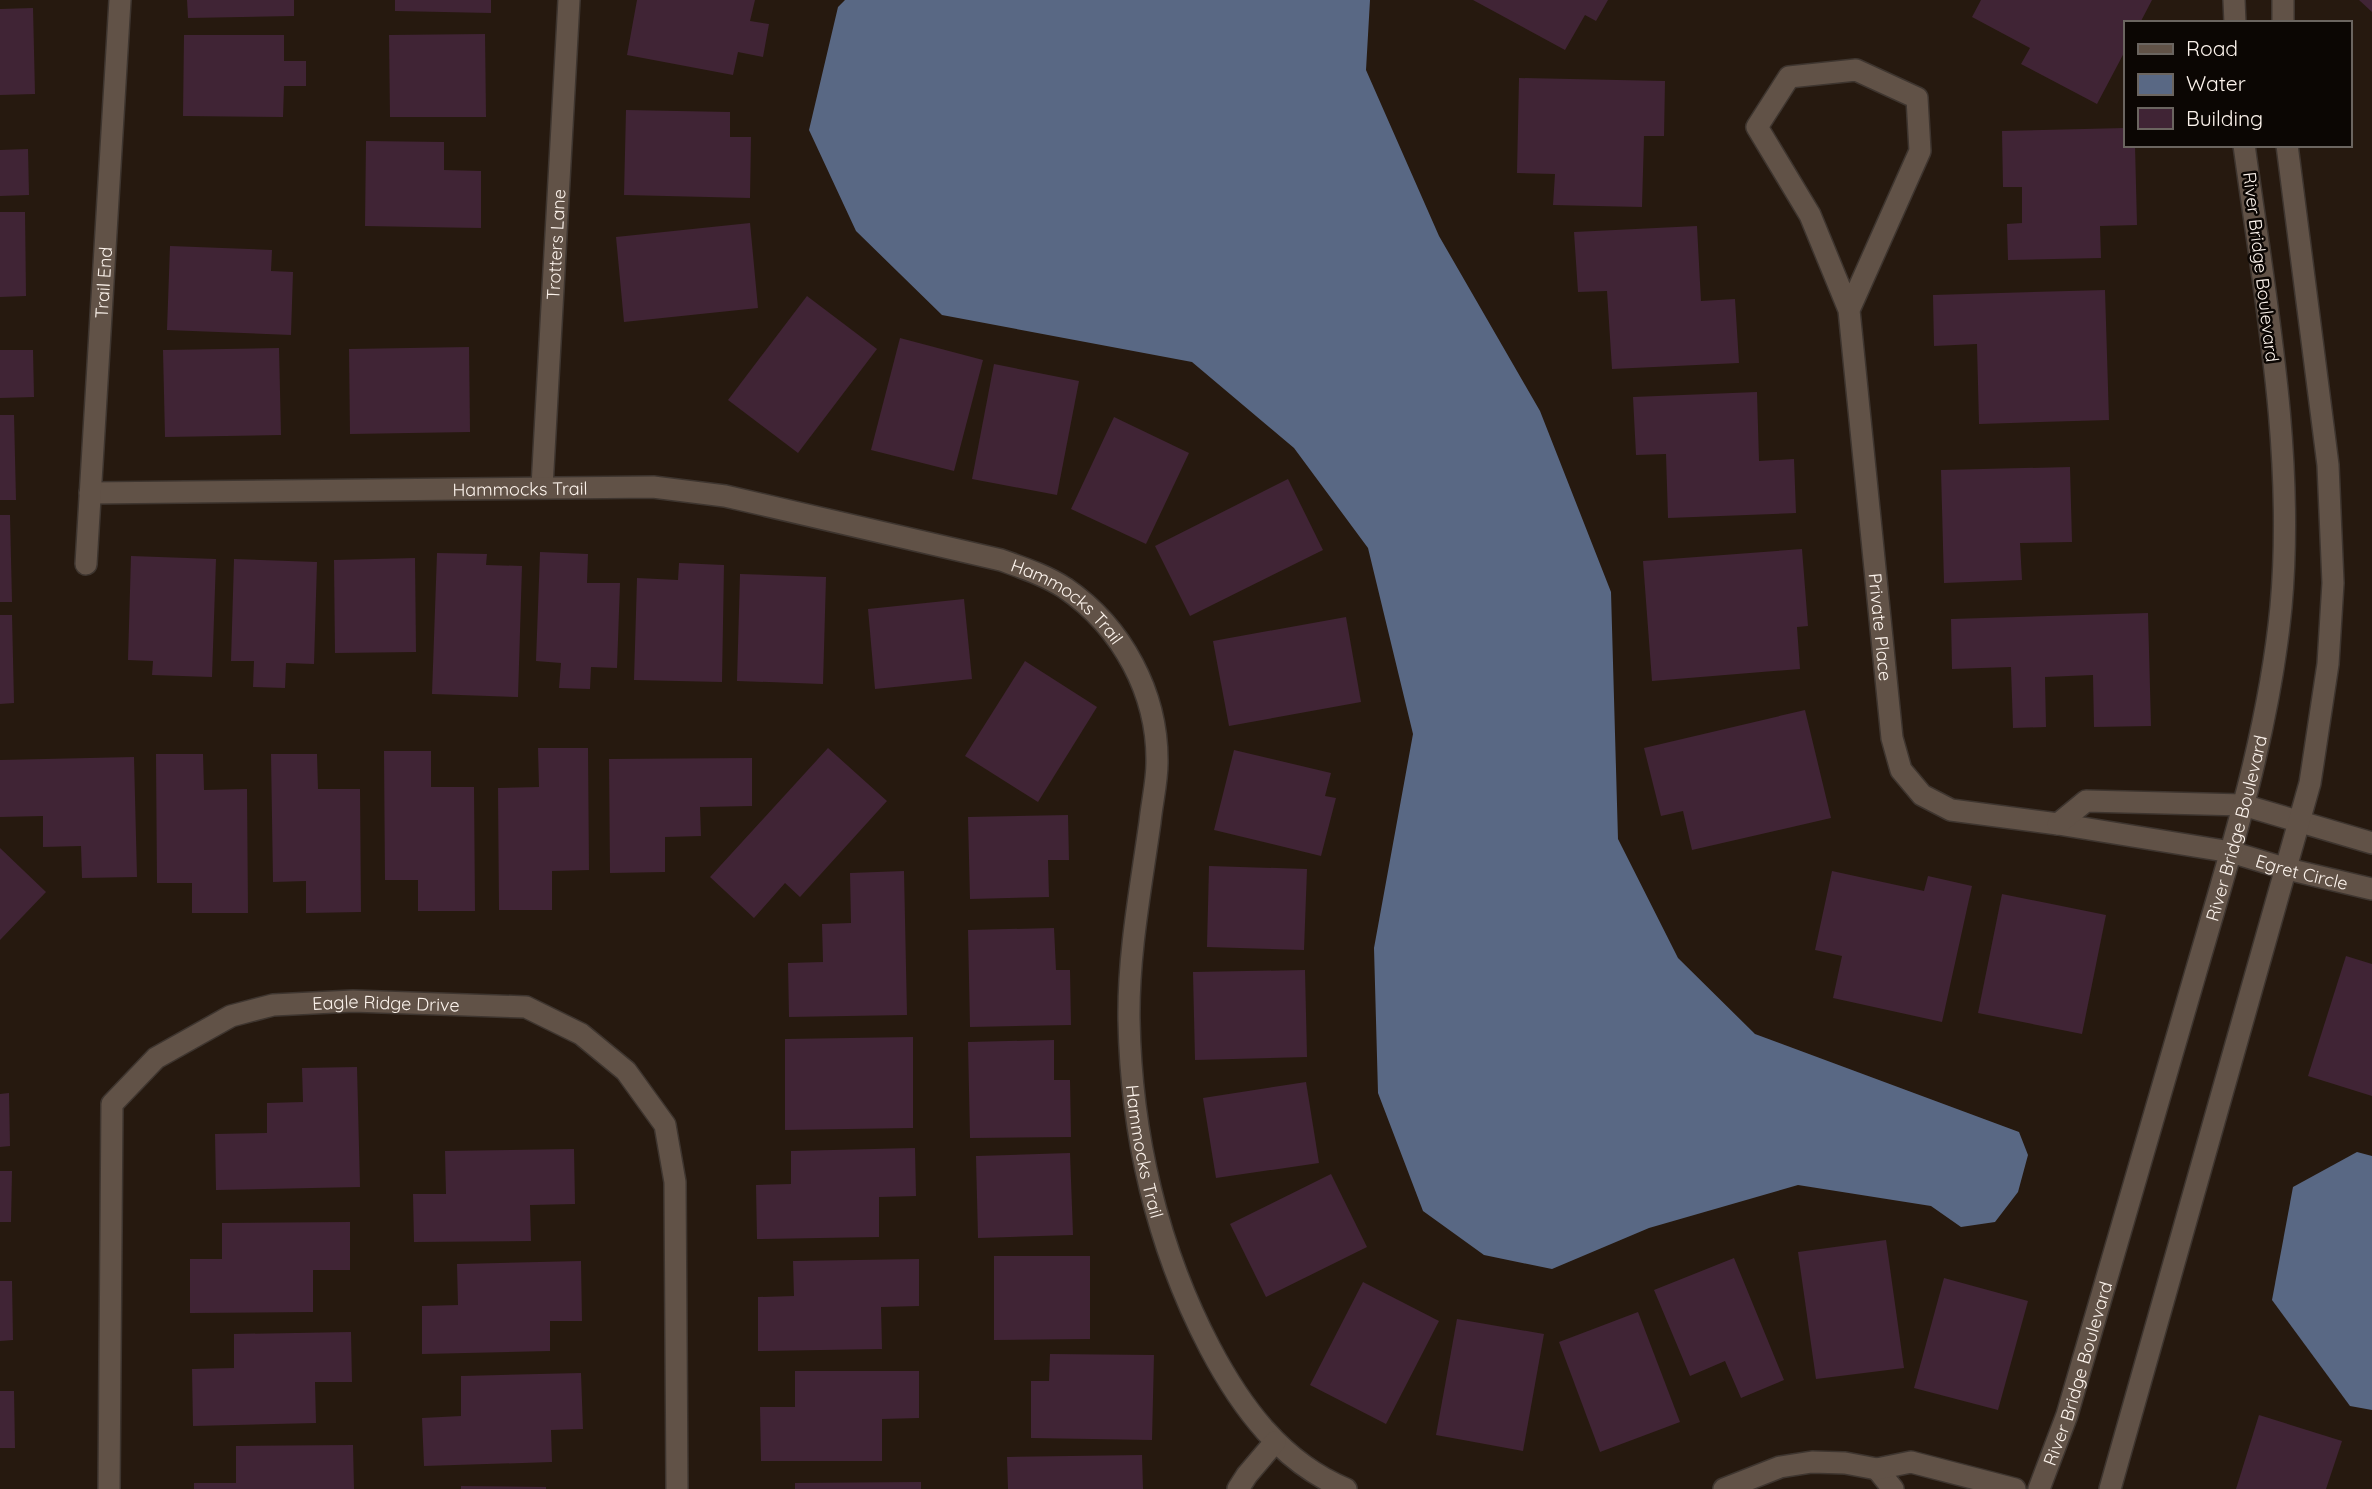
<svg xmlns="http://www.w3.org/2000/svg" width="2372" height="1489" viewBox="0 0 2372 1489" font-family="Quicksand,sans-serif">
<rect width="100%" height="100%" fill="#26190f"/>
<g fill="#596884">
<polygon points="845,0 1370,0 1366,70 1439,236 1540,411 1611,592 1618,839 1678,958 1755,1034 2019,1132 2028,1155 2018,1192 1995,1222 1961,1227 1931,1206 1798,1185 1649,1228 1552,1269 1484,1255 1423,1211 1378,1093 1374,948 1413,734 1368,548 1294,448 1192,362 942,315 856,231 809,130 838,7"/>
<polygon points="2357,1152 2372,1156 2372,1410 2350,1406 2272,1300 2293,1187"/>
</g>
<g fill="#402435">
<polygon points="187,0 294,0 294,16 188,18"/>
<polygon points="395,0 491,0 491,13 395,11"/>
<polygon points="637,0 755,0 750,21 769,24 763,57 738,52 733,75 627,55"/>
<polygon points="1473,0 1608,0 1596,21 1585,15 1565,50"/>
<polygon points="1981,0 2152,0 2140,23 2125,23 2125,51 2097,104 2021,64 2030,48 1972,17"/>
<polygon points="2359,0 2372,0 2372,12"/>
<polygon points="33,8 35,94 0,95 0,9"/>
<polygon points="485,34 486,117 390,117 389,35"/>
<polygon points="184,35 284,35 284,61 306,61 306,86 284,86 283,117 183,116"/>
<polygon points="1519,78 1665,81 1664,136 1644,136 1642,207 1553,205 1555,174 1517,173"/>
<polygon points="626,110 730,112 730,137 751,137 750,198 624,195"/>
<polygon points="2125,128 2125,145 2135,145 2137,225 2100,226 2101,258 2008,260 2007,224 2022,223 2022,187 2003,187 2002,131"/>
<polygon points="366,141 444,142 444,170 481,171 481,228 365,226"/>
<polygon points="28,149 29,195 0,196 0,150"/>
<polygon points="0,212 25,212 26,296 0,297"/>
<polygon points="750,223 758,308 624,322 616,237"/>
<polygon points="1697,226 1701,301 1735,299 1739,363 1612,369 1607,291 1578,292 1574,232"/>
<polygon points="170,246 272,250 271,271 293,272 291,335 167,330"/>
<polygon points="2105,290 2109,420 1979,424 1977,344 1934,346 1933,295"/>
<polygon points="807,296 877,349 798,453 728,400"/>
<polygon points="900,338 983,360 954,471 871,450"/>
<polygon points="469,347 470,432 350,434 349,349"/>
<polygon points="279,348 281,435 165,437 163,350"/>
<polygon points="0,350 33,350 34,397 0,398"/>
<polygon points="994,364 1079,381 1057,495 972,479"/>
<polygon points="1757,392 1759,461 1794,459 1796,513 1668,518 1666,454 1636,455 1633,397"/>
<polygon points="0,415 14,415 16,500 0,500"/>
<polygon points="1114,417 1189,453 1146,544 1071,509"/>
<polygon points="2070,467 2072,542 2020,543 2022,580 1944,583 1941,470"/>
<polygon points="1288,479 1323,550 1190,616 1155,546"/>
<polygon points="0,515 10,515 12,602 0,602"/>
<polygon points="1802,549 1808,626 1797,627 1800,669 1652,681 1643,561"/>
<polygon points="540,552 588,554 587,583 620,583 617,668 591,667 590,689 559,688 561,663 536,661"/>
<polygon points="437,553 487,554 486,565 522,566 518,697 432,694"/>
<polygon points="131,556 216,559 212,677 152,675 153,661 128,660"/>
<polygon points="415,558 416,652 335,653 334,560"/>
<polygon points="234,559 317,562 314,664 286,663 285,688 253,687 254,661 231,661"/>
<polygon points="679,563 724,565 722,682 634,680 637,578 678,580"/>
<polygon points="740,574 826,577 823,684 737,681"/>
<polygon points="964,599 972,679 875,689 868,609"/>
<polygon points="2148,613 2151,726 2094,727 2093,675 2045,677 2046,727 2013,728 2011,667 1952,669 1951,619"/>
<polygon points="0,615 12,615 14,703 0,704"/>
<polygon points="1346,617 1361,702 1229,726 1213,641"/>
<polygon points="1025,661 1097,707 1038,802 965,756"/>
<polygon points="1805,710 1831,818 1692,850 1683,811 1661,816 1644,748"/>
<polygon points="538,748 588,748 589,870 552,871 552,910 499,910 498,788 539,787"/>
<polygon points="828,748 887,801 800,897 785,883 754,918 710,877"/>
<polygon points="1234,750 1331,773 1325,796 1336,798 1321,856 1214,830"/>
<polygon points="384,751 431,751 431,787 474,787 475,911 418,911 418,880 385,880"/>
<polygon points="156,754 203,754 204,790 247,789 248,913 192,913 192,883 157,883"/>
<polygon points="271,754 317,754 318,789 360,789 361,912 306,913 306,881 273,882"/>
<polygon points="134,757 137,877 82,878 81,846 43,847 43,816 0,817 0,760"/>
<polygon points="752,758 752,806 700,807 701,836 665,837 665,872 610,873 609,759"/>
<polygon points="1068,815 1069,860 1048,860 1049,897 970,899 968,817"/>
<polygon points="0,848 46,892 0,940"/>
<polygon points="1209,866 1307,869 1304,950 1207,947"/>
<polygon points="904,871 907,1015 789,1017 788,963 823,962 822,924 851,923 850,873"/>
<polygon points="1832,871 1924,891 1928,876 1972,886 1942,1022 1833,998 1842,956 1815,950"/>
<polygon points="2002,894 2106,915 2082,1034 1978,1013"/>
<polygon points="1054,928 1056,970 1070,970 1071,1025 970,1027 968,930"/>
<polygon points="2346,956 2372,964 2372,1096 2308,1076"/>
<polygon points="1305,970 1307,1057 1195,1060 1193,972"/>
<polygon points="913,1037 913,1128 785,1130 785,1039"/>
<polygon points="1054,1040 1054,1080 1070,1080 1071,1137 970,1138 968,1042"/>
<polygon points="357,1067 360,1187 216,1190 215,1134 267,1133 267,1103 303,1102 302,1068"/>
<polygon points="1306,1082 1319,1163 1216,1178 1203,1098"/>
<polygon points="9,1093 10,1146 0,1147 0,1094"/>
<polygon points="915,1148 916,1196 879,1197 879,1237 757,1239 756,1185 791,1184 791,1151"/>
<polygon points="574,1149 575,1204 530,1205 531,1241 414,1242 413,1194 446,1194 445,1151"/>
<polygon points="1070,1153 1073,1235 978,1238 976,1156"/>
<polygon points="0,1171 12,1171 11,1222 0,1222"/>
<polygon points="1331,1174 1367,1247 1266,1297 1230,1224"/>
<polygon points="350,1222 350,1270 313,1270 313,1312 190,1313 190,1259 222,1259 222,1223"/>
<polygon points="1886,1240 1904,1368 1816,1379 1798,1252"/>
<polygon points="994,1256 1090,1256 1090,1339 994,1340"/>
<polygon points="1734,1258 1784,1380 1741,1398 1725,1361 1690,1376 1654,1290"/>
<polygon points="919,1259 919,1306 881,1307 882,1349 758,1351 758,1297 794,1296 793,1261"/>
<polygon points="581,1261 582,1321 550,1321 550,1351 422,1354 422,1306 458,1305 457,1264"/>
<polygon points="1944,1278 2028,1301 1998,1410 1914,1388"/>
<polygon points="0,1281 12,1281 13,1340 0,1341"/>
<polygon points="1363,1282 1439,1321 1386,1424 1310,1385"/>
<polygon points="1638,1312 1680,1422 1600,1452 1559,1342"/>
<polygon points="1457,1319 1544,1334 1523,1451 1436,1435"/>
<polygon points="351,1332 352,1382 315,1382 316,1423 193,1426 192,1369 234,1368 234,1334"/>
<polygon points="1050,1354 1154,1355 1152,1440 1031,1438 1031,1381 1049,1381"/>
<polygon points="795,1371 919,1371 919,1418 882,1419 882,1461 761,1461 760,1407 795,1407"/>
<polygon points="581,1373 583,1429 551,1430 552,1462 424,1466 422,1418 461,1416 461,1376"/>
<polygon points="0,1391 14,1391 15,1448 0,1448"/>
<polygon points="2259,1415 2342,1441 2326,1489 2236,1489"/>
<polygon points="353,1445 354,1489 194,1489 194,1483 236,1483 236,1446"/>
<polygon points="1142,1455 1143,1489 1008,1489 1007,1457"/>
<polygon points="921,1482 921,1489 795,1489 795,1483"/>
<polygon points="461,1486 546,1487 546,1489 461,1489"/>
</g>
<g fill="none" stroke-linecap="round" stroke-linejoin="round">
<defs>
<g id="minor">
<polyline points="2234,0 2235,23"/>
<polyline points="2283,23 2283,0"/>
<path id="s1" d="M 1849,310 L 1920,151 L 1917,98 L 1856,70 L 1789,77 L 1757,127 L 1810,215 L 1849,310 L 1892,738 L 1901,770 L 1922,795 L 1951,810 L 2058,824 L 2231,852 L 2287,869 L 2372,889"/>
<path id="s2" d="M 542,487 L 569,0"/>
<path id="s3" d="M 90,493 L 653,487 L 725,496 L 1001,560 C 1023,568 1045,575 1065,588 C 1122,627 1158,693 1157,763 C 1157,782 1152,802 1150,822 C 1141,887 1128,954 1129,1020 C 1131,1134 1157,1247 1210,1348 C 1241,1407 1282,1463 1346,1489"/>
<path id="s4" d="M 86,564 L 120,0"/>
<polyline points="2058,824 2086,801 2243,805 2372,843"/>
<polyline points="1877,1469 1893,1489"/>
<path id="s5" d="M 109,1489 L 112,1104 L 156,1058 L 231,1016 L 273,1005 L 353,1001 L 526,1007 L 581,1034 L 626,1071 L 665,1125 L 675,1182 L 677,1489"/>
<polyline points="1238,1489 1247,1475 1275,1442"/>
<polyline points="1724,1489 1780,1467 1812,1462 1845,1463 1877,1469 1911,1462 2015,1489"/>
<path id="s6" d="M 2039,1489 L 2067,1415 C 2110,1268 2152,1122 2195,975 C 2230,855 2269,732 2281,607 C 2295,452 2265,298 2244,145"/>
<polyline points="2110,1489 2310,783 2328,664 2333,583 2328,465 2287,145"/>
</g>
</defs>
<use href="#minor" stroke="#3e352f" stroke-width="24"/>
<use href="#minor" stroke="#615247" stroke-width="21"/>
</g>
<g text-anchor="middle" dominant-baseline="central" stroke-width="5" stroke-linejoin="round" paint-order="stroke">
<g font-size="18" fill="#fcf3ec" stroke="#0b0603">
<text stroke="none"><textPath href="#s2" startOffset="243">Trotters Lane</textPath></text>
<text transform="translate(2261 267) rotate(83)">River Bridge Boulevard</text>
<text stroke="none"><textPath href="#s4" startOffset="282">Trail End</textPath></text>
<text stroke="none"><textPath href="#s3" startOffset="430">Hammocks Trail</textPath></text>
<text stroke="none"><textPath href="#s3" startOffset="998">Hammocks Trail</textPath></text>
<text stroke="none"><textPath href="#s1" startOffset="945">Private Place</textPath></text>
<text stroke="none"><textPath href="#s6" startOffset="690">River Bridge Boulevard</textPath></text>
<text stroke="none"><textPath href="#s1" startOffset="1512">Egret Circle</textPath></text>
<text stroke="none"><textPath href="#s5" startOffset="691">Eagle Ridge Drive</textPath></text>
<text stroke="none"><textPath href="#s3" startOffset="1586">Hammocks Trail</textPath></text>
<text stroke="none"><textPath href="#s6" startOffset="122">River Bridge Boulevard</textPath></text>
</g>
</g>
<rect x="2124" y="21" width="228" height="126" fill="#0b0603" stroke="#6b6560" stroke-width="2"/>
<rect x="2138" y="44" width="35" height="10" fill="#615247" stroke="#6b6560" stroke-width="2"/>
<text x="2186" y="56" font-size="21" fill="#fcf3ec">Road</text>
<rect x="2138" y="74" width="35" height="21" fill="#596884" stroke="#6b6560" stroke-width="2"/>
<text x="2186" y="91" font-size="21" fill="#fcf3ec">Water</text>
<rect x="2138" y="108" width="35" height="21" fill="#402435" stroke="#6b6560" stroke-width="2"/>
<text x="2186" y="126" font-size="21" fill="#fcf3ec">Building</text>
</svg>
